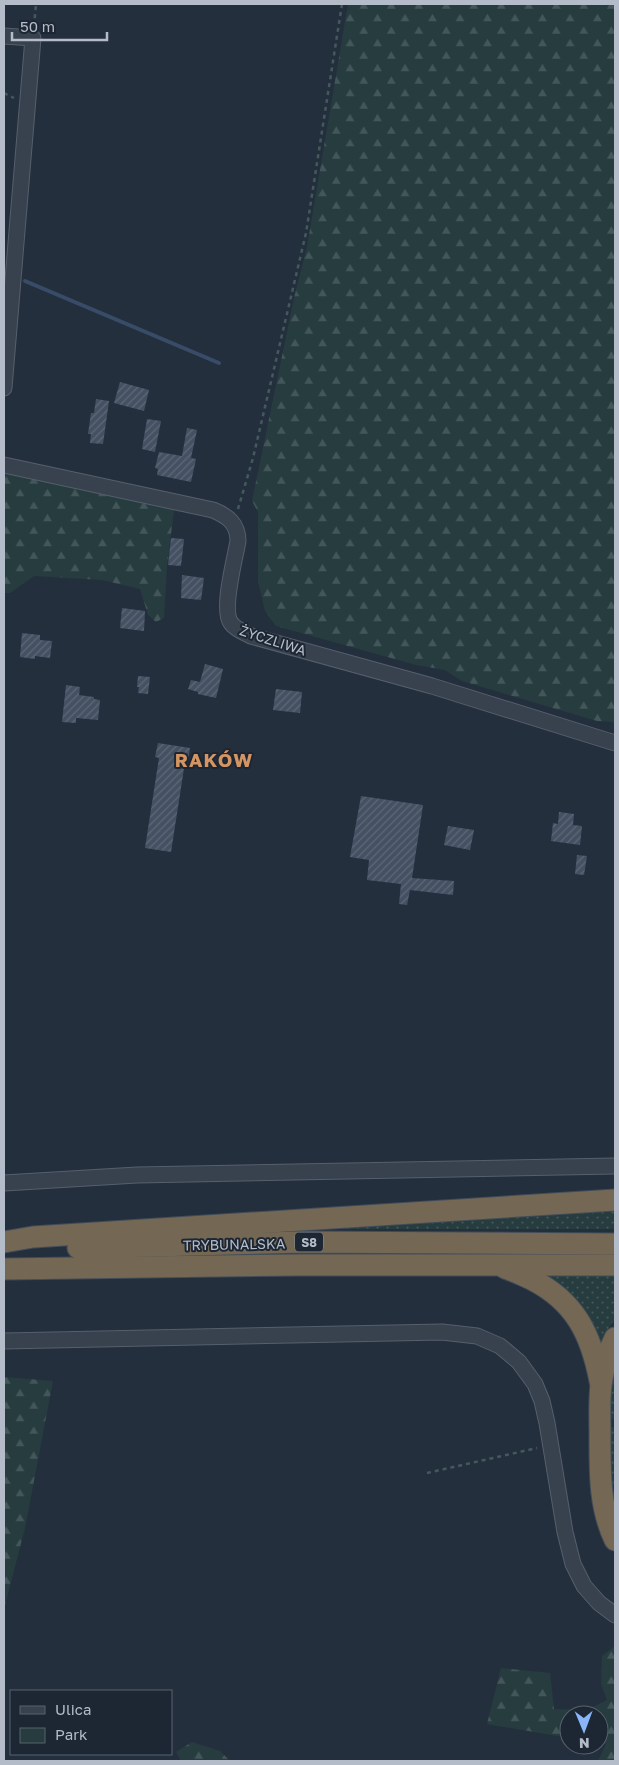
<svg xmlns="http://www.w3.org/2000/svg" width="619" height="1765" viewBox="0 0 619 1765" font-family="'Golos Text',sans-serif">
<defs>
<pattern id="green-dots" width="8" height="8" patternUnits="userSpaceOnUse" patternTransform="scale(1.25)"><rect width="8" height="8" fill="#263c3f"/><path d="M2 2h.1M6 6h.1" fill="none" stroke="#435659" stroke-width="1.8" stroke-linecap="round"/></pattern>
<pattern id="forest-firs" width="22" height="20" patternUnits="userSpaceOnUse" patternTransform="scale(1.25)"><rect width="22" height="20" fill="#263c3f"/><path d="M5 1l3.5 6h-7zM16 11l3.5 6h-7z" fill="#435659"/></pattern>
<pattern id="building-hatch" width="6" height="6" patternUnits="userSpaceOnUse" patternTransform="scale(1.25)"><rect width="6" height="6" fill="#455162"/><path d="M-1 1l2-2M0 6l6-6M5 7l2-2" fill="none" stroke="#5d6877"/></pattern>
</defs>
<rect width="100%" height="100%" fill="#242f3e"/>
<g fill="url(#green-dots)">
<polygon points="615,1208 615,1229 294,1229"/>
<polygon points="545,1276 615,1276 615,1319 609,1327 603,1346"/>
<polygon points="615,1357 615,1420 610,1418 610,1379"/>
<polygon points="612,1427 615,1427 615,1513 611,1493 609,1429"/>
</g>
<g fill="url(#forest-firs)">
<polygon points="348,4 615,4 615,722 597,721 462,681 445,670 416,665 276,626 265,611 258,581 258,512 252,501 294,298 307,247"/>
<polygon points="4,473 174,510 167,566 164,618 156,622 148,615 140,589 102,580 34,576 10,593 4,593"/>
<polygon points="4,1377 53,1381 25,1528 4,1609"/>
<polygon points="615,1646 615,1761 598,1761 606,1744 599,1743 599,1715 569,1715 569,1738 487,1724 501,1668 550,1673 554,1709 587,1710 607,1700 601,1684 602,1656"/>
<polygon points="192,1742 220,1751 230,1761 181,1761 176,1752"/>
</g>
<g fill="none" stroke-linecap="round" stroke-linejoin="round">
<polyline stroke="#394c67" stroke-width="4" points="25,281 219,363"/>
</g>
<g fill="url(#building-hatch)">
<polygon points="120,382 149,390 144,411 114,403"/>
<polygon points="96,399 109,401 103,444 90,443 91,434 88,434 91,413 94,413"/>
<polygon points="147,419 161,421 155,452 142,449"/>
<polygon points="187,428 197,430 191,458 196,459 191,482 157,475 158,469 155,468 159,452 182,456"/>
<polygon points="171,538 184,539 181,566 168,565"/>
<polygon points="182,575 204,578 201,600 181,598"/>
<polygon points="122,608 145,611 144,631 120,628"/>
<polygon points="22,633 40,635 40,640 52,641 50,658 35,656 35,659 20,657"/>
<polygon points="205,664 223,669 216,698 198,694 198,692 188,689 191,680 200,682"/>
<polygon points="138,676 150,677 148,694 138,693 139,687 137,687"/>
<polygon points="66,685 80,687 79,695 94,697 94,699 100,700 98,720 76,718 76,723 62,722"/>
<polygon points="276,689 302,692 300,713 273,710"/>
<polygon points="158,743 190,748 188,762 185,762 171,852 145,848 159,758 155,757"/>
<polygon points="361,796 423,805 412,878 454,881 453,895 410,890 407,905 399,904 401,884 367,880 369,860 350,857"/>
<polygon points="559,812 574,814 573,825 582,826 580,845 551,841 553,823 558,824"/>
<polygon points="448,826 474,830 470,850 444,845"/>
<polygon points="577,855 587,856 584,875 575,874"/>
</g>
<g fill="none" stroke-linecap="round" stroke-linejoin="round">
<defs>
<g id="minor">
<polyline points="4,36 33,38 4,388"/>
<path d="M 4,465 L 213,510 C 228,516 238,524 238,541 C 235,559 221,610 231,623 C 236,630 244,632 251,636 L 432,686 L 615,743"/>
<polyline points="4,1183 137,1175 615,1166"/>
<polyline points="4,1341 442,1332 477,1336 500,1346 519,1362 535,1384 542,1401 547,1423 565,1532 573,1564 584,1586 599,1603 615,1615"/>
</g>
<g id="highway">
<polyline points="4,1242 33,1237 615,1200"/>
<polyline points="78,1248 301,1242 615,1244"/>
<path d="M 505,1268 C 514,1271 522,1275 531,1279 C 575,1301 591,1334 600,1381"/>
<polyline points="4,1269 300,1265 615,1265"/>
<path d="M 615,1338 C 608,1352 603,1370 601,1385 C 599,1401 600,1419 600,1435 C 600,1471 599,1507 615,1540"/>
</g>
</defs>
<use href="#minor" stroke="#565f6c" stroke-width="17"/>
<use href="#highway" stroke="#434c59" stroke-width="23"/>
<g stroke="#44595c" stroke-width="2.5" stroke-dasharray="4 4" stroke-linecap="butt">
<polyline points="34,26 36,4"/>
<polyline points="4,93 14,98"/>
<polyline points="238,509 253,458 306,233 342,4"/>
<polyline points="427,1473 537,1448"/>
</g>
<use href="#minor" stroke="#38414e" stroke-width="15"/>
<use href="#highway" stroke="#746855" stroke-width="21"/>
</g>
<g text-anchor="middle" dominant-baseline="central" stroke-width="4" stroke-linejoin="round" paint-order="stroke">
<rect fill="#1d2633" stroke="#878f9c" stroke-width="1" x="295" y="1232.5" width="28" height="19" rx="4"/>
<g font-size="12" font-weight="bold" fill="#b4bcc9">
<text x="309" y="1242">S8</text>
</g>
<g font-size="14" fill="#b4bcc9" stroke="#1d2633">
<text transform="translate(273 640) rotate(18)">ŻYCZLIWA</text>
<text transform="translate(234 1244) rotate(-1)">TRYBUNALSKA</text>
</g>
<g font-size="19" font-weight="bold" letter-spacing="1" fill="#d59563" stroke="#1d2633">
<text x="214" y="759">RAKÓW</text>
</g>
</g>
<rect width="619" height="1765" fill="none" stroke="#b4bcc9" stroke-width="10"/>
<rect x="10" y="1690" width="162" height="65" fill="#1d2633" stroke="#59626f"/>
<rect x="20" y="1706" width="25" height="8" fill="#38414e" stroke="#59626f"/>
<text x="55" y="1715" font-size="15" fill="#b4bcc9">Ulica</text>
<rect x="20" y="1728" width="25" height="15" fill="#263c3f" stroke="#59626f"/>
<text x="55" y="1740" font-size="15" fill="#b4bcc9">Park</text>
<g transform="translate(584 1730) rotate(179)"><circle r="24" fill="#1d2633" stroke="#59626f"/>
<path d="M0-4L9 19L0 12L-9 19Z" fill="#8ab4f8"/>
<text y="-8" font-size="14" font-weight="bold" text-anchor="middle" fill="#b4bcc9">N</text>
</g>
<path d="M12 32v8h95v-8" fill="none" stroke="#b4bcc9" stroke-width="2.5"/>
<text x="20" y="32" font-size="15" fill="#b4bcc9" stroke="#1d2633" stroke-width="4" paint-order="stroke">50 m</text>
</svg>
